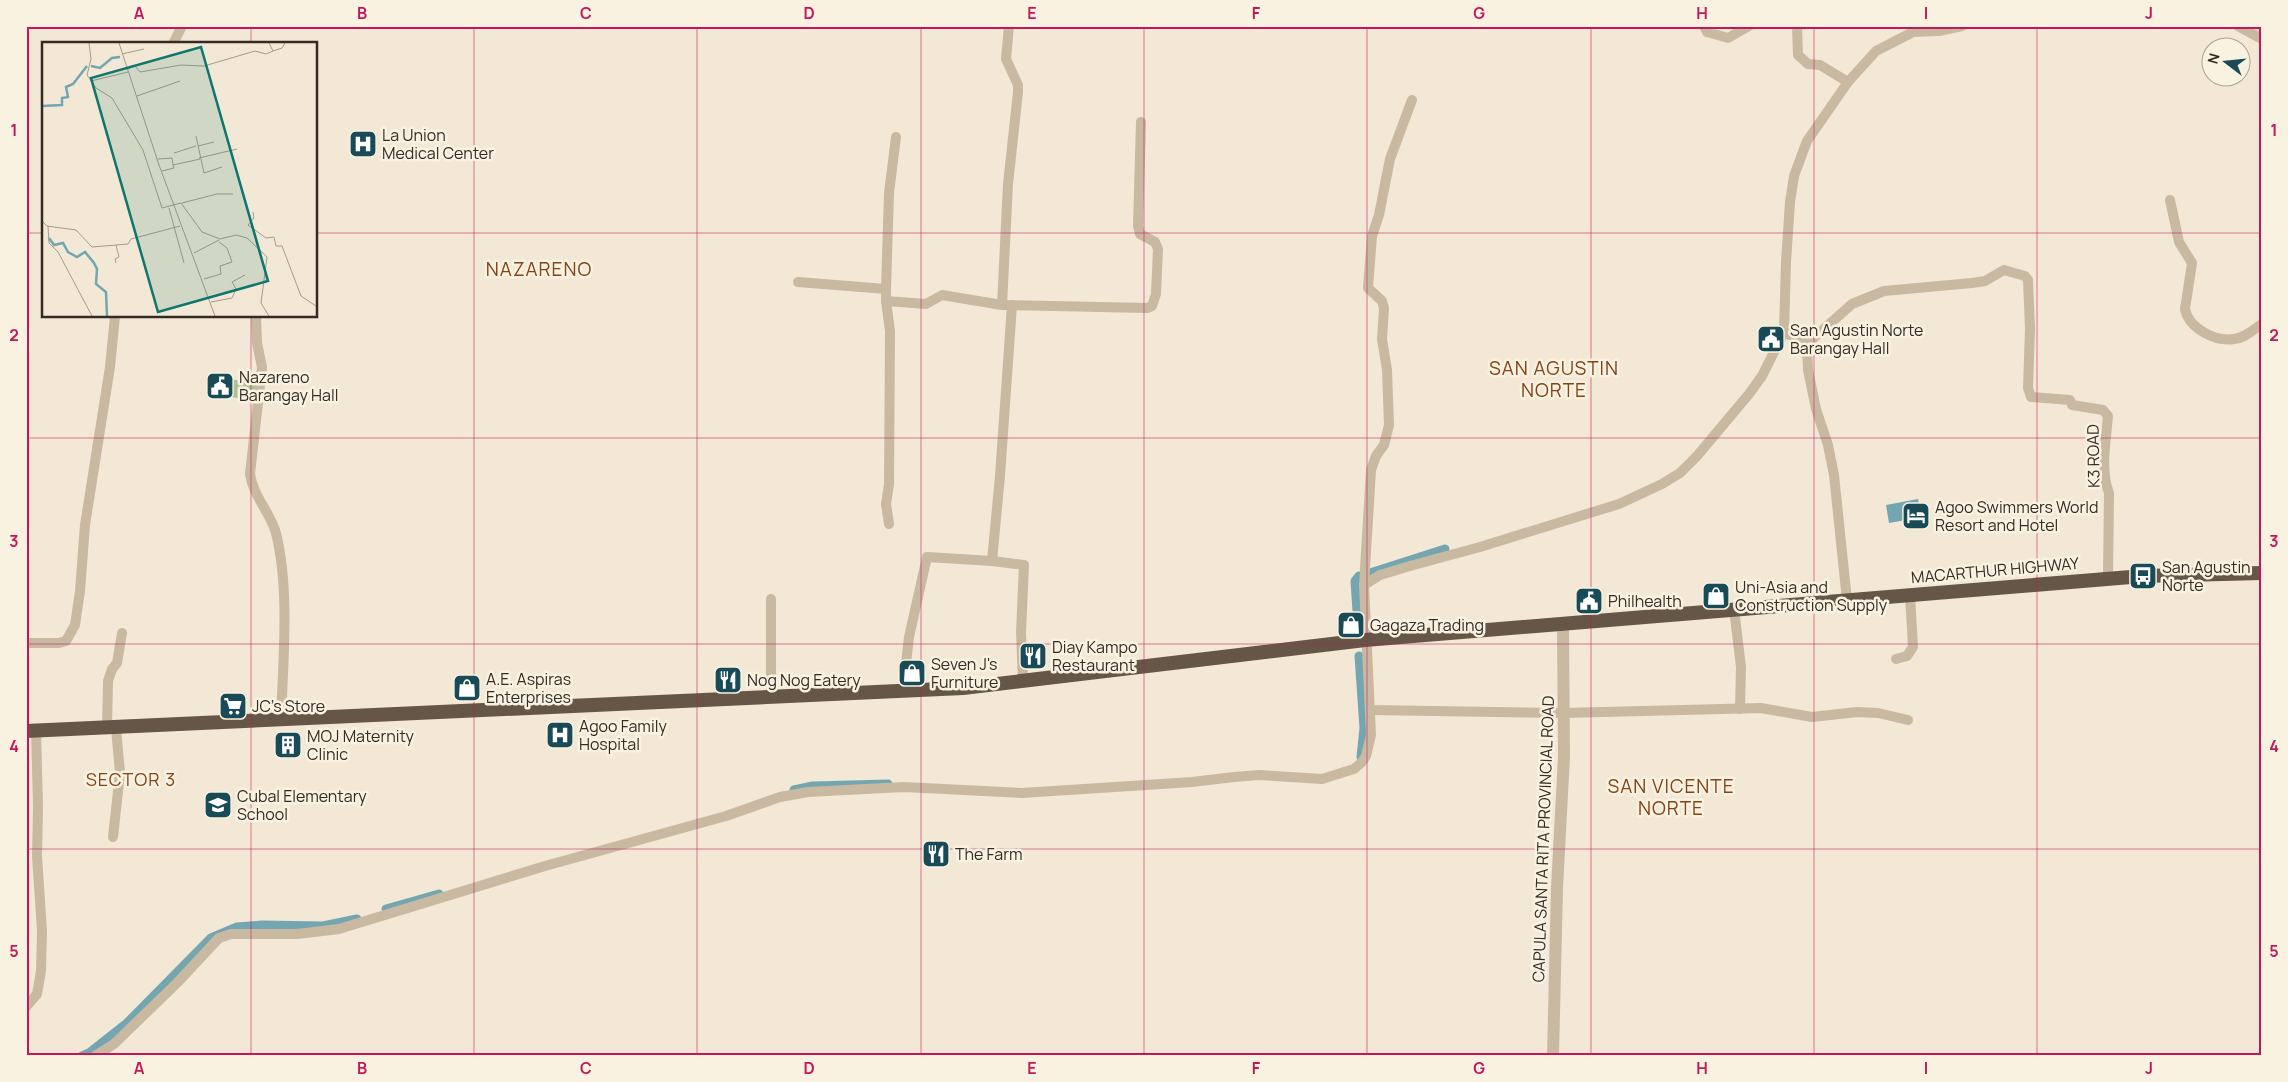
<svg xmlns="http://www.w3.org/2000/svg" width="2288" height="1082" viewBox="0 0 2288 1082" font-family="Manrope,sans-serif">
<rect width="100%" height="100%" fill="#f2e8d5"/>
<polygon fill="#acc195" points="228,379 257,383 255,401 226,396"/>
<polygon fill="#73a6b1" points="1918,499 1922,517 1889,523 1886,505"/>
<g fill="none" stroke-linecap="round" stroke-linejoin="round">
<g stroke="#73a6b1" stroke-width="9">
<polyline points="1370,573 1445,549"/>
<polyline points="1358,626 1355,581 1359,576"/>
<polyline points="1359,656 1364,728 1361,757"/>
<polyline points="794,790 813,786 888,784"/>
<polyline points="386,909 439,894"/>
<polyline points="82,1056 89,1053 127,1023 211,938 237,927 262,925 323,926 357,919"/>
</g>
<g stroke="#cab9a1" stroke-width="10">
<polyline points="1704,26 1707,32 1728,38 1749,26"/>
<polyline points="1797,26 1798,55 1808,64 1820,65 1848,82"/>
<polyline points="2238,26 2262,39"/>
<polyline points="173,44 182,26"/>
<path d="M 2170,200 L 2179,242 L 2192,263 L 2185,309 C 2189,329 2216,342 2234,339 C 2245,338 2253,330 2262,324"/>
<polyline points="798,282 886,289 886,301 926,304 942,295 1002,305 1147,308 1152,306 1156,294 1158,249 1155,242 1140,234 1138,226 1141,122"/>
<polyline points="886,289 889,193 896,137"/>
<polyline points="886,301 890,331 889,484 886,504 889,524"/>
<polyline points="1002,305 1008,184 1018,92 1018,85 1006,59 1009,26"/>
<path d="M 256,316 L 257,343 L 262,367 L 250,474 C 253,496 270,512 276,533 C 290,590 283,661 281,720"/>
<polyline points="1784,332 1807,344 1808,370 1816,409 1828,445 1834,475 1847,600"/>
<path d="M 1807,344 L 1852,304 L 1884,291 L 1972,283 L 1985,281 L 2004,270 L 2025,276 L 2028,280 L 2030,329 L 2028,388 L 2031,397 L 2070,400 L 2072,405 L 2103,410 L 2108,416 C 2106,440 2100,471 2109,493 L 2108,578"/>
<polyline points="992,561 1024,565 1021,632 1023,682"/>
<polyline points="1364,585 1371,470 1376,456 1384,445 1389,425 1387,370 1382,339 1384,308 1382,301 1368,288 1372,236 1379,215 1390,159 1412,100"/>
<polyline points="771,599 771,697"/>
<polyline points="1734,609 1741,667 1740,709"/>
<polyline points="26,643 59,643 66,641 75,625 80,591 85,525 110,367 115,316"/>
<polyline points="1896,659 1907,656 1913,647 1910,595"/>
<polyline points="903,691 909,637 927,557 992,561 1000,476 1012,305"/>
<polyline points="1371,710 1564,713 1761,708 1812,717 1857,712 1878,713 1908,720"/>
<polyline points="107,728 108,681 112,669 117,663 122,633"/>
<polyline points="113,837 120,773 116,728"/>
<polyline points="26,1007 37,994 41,971 42,931 37,856 38,806 36,731"/>
<polyline points="95,1056 114,1044 177,983 219,938 231,934 297,934 339,929 545,866 726,816 780,797 808,792 904,787 1022,793 1192,782 1234,777 1259,775 1322,779 1354,769 1362,762 1366,756 1371,735 1364,585 1380,575 1410,566 1480,547 1619,504 1662,484 1680,473 1697,456 1749,394 1762,376 1784,332 1786,262 1790,202 1794,176 1807,141 1848,82 1876,51 1913,32 1939,31 1962,26"/>
</g>
<polyline stroke="#cab9a1" stroke-width="12" points="1553,1056 1557,888 1564,757 1563,624"/>
<polyline stroke="#665648" stroke-width="14" points="26,731 963,688 1365,640 2143,576 2262,573"/>
</g>
<path fill="none" stroke="#c2185b" stroke-width="1" stroke-opacity="0.55" d="M 251,26 L 251,44M 474,26 L 474,1056M 697,26 L 697,1056M 921,26 L 921,1056M 1144,26 L 1144,1056M 1367,26 L 1367,1056M 1591,26 L 1591,1056M 1814,26 L 1814,1056M 2037,26 L 2037,1056M 26,233 L 44,233M 316,233 L 2262,233M 251,316 L 251,1056M 26,438 L 2262,438M 26,644 L 2262,644M 26,849 L 2262,849"/>
<defs>
<symbol id="hospital-square" viewBox="-11 -11 22 22"><rect x="-9" y="-9" width="18" height="18" rx="4" fill="#184b57" stroke="#faf2e1"/><path d="M-5-5h3v3.5h4V-5h3V5h-3V1.5h-4V5h-3Z" fill="#fff"/></symbol>
<symbol id="civic-square" viewBox="-11 -11 22 22"><rect x="-9" y="-9" width="18" height="18" rx="4" fill="#184b57" stroke="#faf2e1"/><path d="M-.6-6.5H3V-4.5H.6V-3L4-1V1h2V6H-6V1h2V-1L-.6-3ZM-1.2 2.5V6h2.4V2.5Z" fill="#fff"/></symbol>
<symbol id="hotel-square" viewBox="-11 -11 22 22"><rect x="-9" y="-9" width="18" height="18" rx="4" fill="#184b57" stroke="#faf2e1"/><path d="M-6-4.5h1.5V1H6V5H4.5V3h-9V5H-6ZM-4 0a1.8 1.8 0 1 1 3.6 0ZM.5 0V-2.5h3Q6-2.5 6 0Z" fill="#fff"/></symbol>
<symbol id="bus-square" viewBox="-11 -11 22 22"><rect x="-9" y="-9" width="18" height="18" rx="4" fill="#184b57" stroke="#faf2e1"/><path d="M-5-6H5V4H4V6H2V4H-2V6H-4V4H-5ZM-3.5-4V0h7V-4ZM-3.5 1.2v1.5H-2V1.2ZM2 1.2v1.5H3.5V1.2Z" fill="#fff"/></symbol>
<symbol id="shop-square" viewBox="-11 -11 22 22"><rect x="-9" y="-9" width="18" height="18" rx="4" fill="#184b57" stroke="#faf2e1"/><path d="M-5-2.5h2.3a2.7 3.5 0 0 1 5.4 0H5L5.5 6h-11ZM-1.5-2.5h3a1.5 2.3 0 0 0-3 0Z" fill="#fff"/></symbol>
<symbol id="restaurant-square" viewBox="-11 -11 22 22"><rect x="-9" y="-9" width="18" height="18" rx="4" fill="#184b57" stroke="#faf2e1"/><path d="M-5-6h1v4h1v-4h1v4h1v-4h1v5L-1.5 .5V6h-2V.5L-5-1ZM5-6V6H3V1.5H1.5Q1.5-4 5-6Z" fill="#fff"/></symbol>
<symbol id="supermarket-square" viewBox="-11 -11 22 22"><rect x="-9" y="-9" width="18" height="18" rx="4" fill="#184b57" stroke="#faf2e1"/><path d="M-6-5.5h2.5l.6 2H6L4.5 2H-2.5L-4.4-4H-6ZM-1.5 3.2a1.3 1.3 0 1 0 .1 0ZM3 3.2a1.3 1.3 0 1 0 .1 0Z" fill="#fff"/></symbol>
<symbol id="building-square" viewBox="-11 -11 22 22"><rect x="-9" y="-9" width="18" height="18" rx="4" fill="#184b57" stroke="#faf2e1"/><path d="M-4-6H4V6H1V3H-1V6H-4ZM-2.5-4.3h1.7v1.8h-1.7ZM.8-4.3h1.7v1.8H.8ZM-2.5-1h1.7V.8h-1.7ZM.8-1h1.7V.8H.8Z" fill="#fff"/></symbol>
<symbol id="school-square" viewBox="-11 -11 22 22"><rect x="-9" y="-9" width="18" height="18" rx="4" fill="#184b57" stroke="#faf2e1"/><path d="M0-5L7-2L0 1L-7-2ZM-4 1L0 2.5L4 1V4Q0 6-4 4Z" fill="#fff"/></symbol>
</defs>
<g fill-rule="evenodd">
<use href="#hospital-square" x="347" y="128" width="32" height="32"/>
<use href="#civic-square" x="1755" y="323" width="32" height="32"/>
<use href="#civic-square" x="204" y="370" width="32" height="32"/>
<use href="#hotel-square" x="1900" y="500" width="32" height="32"/>
<use href="#bus-square" x="2127" y="560" width="32" height="32"/>
<use href="#shop-square" x="1700" y="580" width="32" height="32"/>
<use href="#civic-square" x="1573" y="585" width="32" height="32"/>
<use href="#shop-square" x="1335" y="609" width="32" height="32"/>
<use href="#restaurant-square" x="1017" y="640" width="32" height="32"/>
<use href="#shop-square" x="896" y="657" width="32" height="32"/>
<use href="#restaurant-square" x="712" y="664" width="32" height="32"/>
<use href="#shop-square" x="451" y="672" width="32" height="32"/>
<use href="#supermarket-square" x="217" y="690" width="32" height="32"/>
<use href="#hospital-square" x="544" y="719" width="32" height="32"/>
<use href="#building-square" x="272" y="729" width="32" height="32"/>
<use href="#school-square" x="202" y="789" width="32" height="32"/>
<use href="#restaurant-square" x="920" y="838" width="32" height="32"/>
</g>
<g text-anchor="middle" dominant-baseline="central" stroke-width="5" stroke-linejoin="round" paint-order="stroke">
<g font-size="16" fill="#342b24" stroke="#faf2e1" text-anchor="start">
<text x="382" y="135">La Union<tspan x="382" dy="18">Medical Center</tspan></text>
<text x="1790" y="330">San Agustin Norte<tspan x="1790" dy="18">Barangay Hall</tspan></text>
<text x="239" y="377">Nazareno<tspan x="239" dy="18">Barangay Hall</tspan></text>
<text x="1935" y="507">Agoo Swimmers World<tspan x="1935" dy="18">Resort and Hotel</tspan></text>
<text x="2162" y="567">San Agustin<tspan x="2162" dy="18">Norte</tspan></text>
<text x="1735" y="587">Uni-Asia and<tspan x="1735" dy="18">Construction Supply</tspan></text>
<text x="1608" y="601">Philhealth</text>
<text x="1370" y="625">Gagaza Trading</text>
<text x="1052" y="647">Diay Kampo<tspan x="1052" dy="18">Restaurant</tspan></text>
<text x="931" y="664">Seven J's<tspan x="931" dy="18">Furniture</tspan></text>
<text x="486" y="679">A.E. Aspiras<tspan x="486" dy="18">Enterprises</tspan></text>
<text x="747" y="680">Nog Nog Eatery</text>
<text x="252" y="706">JC's Store</text>
<text x="579" y="726">Agoo Family<tspan x="579" dy="18">Hospital</tspan></text>
<text x="307" y="736">MOJ Maternity<tspan x="307" dy="18">Clinic</tspan></text>
<text x="237" y="796">Cubal Elementary<tspan x="237" dy="18">School</tspan></text>
<text x="955" y="854">The Farm</text>
</g>
<g font-size="16" fill="#342b24" stroke="#faf2e1">
<text transform="translate(2093 456) rotate(-91)">K3 ROAD</text>
<text transform="translate(1995 570) rotate(-5)">MACARTHUR HIGHWAY</text>
<text transform="translate(1543 839) rotate(-88)">CAPULA SANTA RITA PROVINCIAL ROAD</text>
</g>
<g font-size="18" letter-spacing="1" fill="#884219" stroke="#faf2e1">
<text x="131" y="779">SECTOR 3</text>
</g>
<g font-size="19" letter-spacing="1" fill="#884219" stroke="#faf2e1">
<text x="539" y="269">NAZARENO</text>
<text x="1554" y="368">SAN AGUSTIN<tspan x="1554" dy="22">NORTE</tspan></text>
<text x="1671" y="786">SAN VICENTE<tspan x="1671" dy="22">NORTE</tspan></text>
</g>
</g>
<g transform="translate(42 42)">
<rect width="275" height="275" fill="#f2e8d5"/>
<path fill="none" stroke="#73a6b1" stroke-width="2.5" d="M 49,24 L 58,26 L 70,16 L 78,15M 0,64 L 20,63 L 20,56 L 26,55 L 24,45 L 31,42 L 45,24M 7,196 L 12,203 L 21,201 L 26,210 L 35,215 L 43,210 L 52,221 L 55,227 L 54,242 L 64,250 L 65,274"/>
<path fill="none" stroke="#a69c8e" stroke-width="1" d="M 47,1 L 49,17 L 45,33 L 54,46 L 70,56 L 101,108 L 120,166 L 139,161 L 160,190 L 178,197 L 194,193 L 205,196 L 225,215 L 219,261 L 227,274M 77,1 L 117,123 L 173,274M 231,9 L 240,6 L 243,1M 80,12 L 102,7M 85,27 L 93,24 L 98,30 L 139,23 L 162,24 L 213,9 L 224,12 L 231,9 L 227,1M 49,39 L 86,30M 95,54 L 138,39M 154,94 L 162,131 L 180,125M 156,104 L 172,100M 132,111 L 154,104M 157,116 L 195,107M 116,117 L 130,116 L 131,123 L 158,117M 120,129 L 132,126 L 131,123M 140,161 L 175,152 L 191,152M 127,166 L 142,221M 211,170 L 212,176 L 206,183 L 224,196 L 232,195 L 234,204 L 240,204 L 259,254 L 274,264M 0,179 L 5,184 L 34,188 L 50,205 L 86,202 L 89,197 L 138,184M 6,184 L 7,201 L 16,210 L 50,274M 152,211 L 177,198M 74,221 L 73,217 L 77,215 L 74,203M 162,237 L 179,232 L 178,224 L 190,220 L 185,206 L 177,200M 169,260 L 190,256 L 194,247 L 190,240 L 203,233"/>
<path fill="#0f766e" fill-opacity="0.15" stroke="#0f766e" stroke-width="2.5" d="M 159,5 L 226,239 L 116,270 L 49,36 Z"/>
<rect width="275" height="275" fill="none" stroke="#342b24" stroke-width="2.5"/>
</g>
<rect width="2288" height="1082" fill="none" stroke="#faf2e1" stroke-width="55"/>
<g transform="translate(2226 62) rotate(286)"><circle r="24" fill="#faf2e1" stroke="#aba295"/>
<path d="M0-4L9 19L0 12L-9 19Z" fill="#184b57"/>
<text y="-8" font-size="14" font-weight="bold" text-anchor="middle" fill="#342b24">N</text>
</g>
<rect x="28" y="28" width="2232" height="1026" fill="none" stroke="#c2185b" stroke-width="2"/>
<g font-size="16" text-anchor="middle" font-weight="bold" fill="#c2185b">
<text x="139" y="19">A</text>
<text x="362" y="19">B</text>
<text x="586" y="19">C</text>
<text x="809" y="19">D</text>
<text x="1032" y="19">E</text>
<text x="1256" y="19">F</text>
<text x="1479" y="19">G</text>
<text x="1702" y="19">H</text>
<text x="1926" y="19">I</text>
<text x="2149" y="19">J</text>
<text x="14" y="136">1</text>
<text x="2274" y="136">1</text>
<text x="14" y="341">2</text>
<text x="2274" y="341">2</text>
<text x="14" y="547">3</text>
<text x="2274" y="547">3</text>
<text x="14" y="752">4</text>
<text x="2274" y="752">4</text>
<text x="14" y="957">5</text>
<text x="2274" y="957">5</text>
<text x="139" y="1074">A</text>
<text x="362" y="1074">B</text>
<text x="586" y="1074">C</text>
<text x="809" y="1074">D</text>
<text x="1032" y="1074">E</text>
<text x="1256" y="1074">F</text>
<text x="1479" y="1074">G</text>
<text x="1702" y="1074">H</text>
<text x="1926" y="1074">I</text>
<text x="2149" y="1074">J</text>
</g>
</svg>
